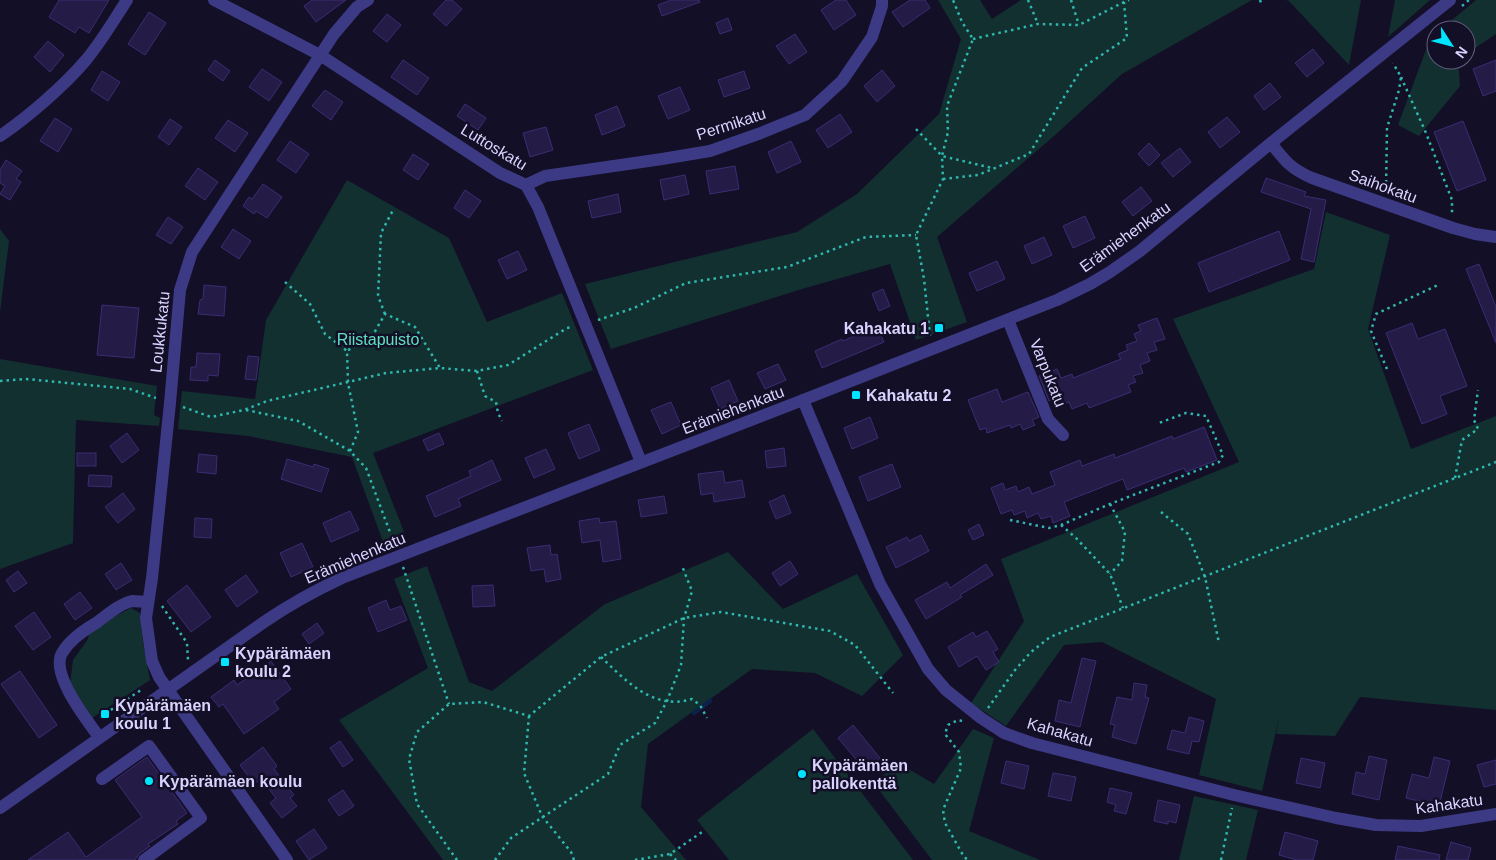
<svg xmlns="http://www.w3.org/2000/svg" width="1496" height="860" viewBox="0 0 1496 860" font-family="Arial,sans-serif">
<rect width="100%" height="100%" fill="#130f26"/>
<g fill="#12302f">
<polygon points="938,0 980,0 992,19 1021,0 1252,0 1122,74 1054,136 937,237 967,322 916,340 890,264 802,289 611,349 585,284 797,232 857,194 939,114 961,39"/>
<polygon points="1286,0 1361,0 1349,65 1289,1"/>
<polygon points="1395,0 1430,0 1388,37"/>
<polygon points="1476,0 1496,0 1496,34 1466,54 1466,30 1440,30"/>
<polygon points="1436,34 1436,60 1458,60 1460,86 1419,136 1398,125 1430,39"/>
<polygon points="347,180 449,238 487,322 562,293 593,370 373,453 408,542 386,550 352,457 248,436 178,429 182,391 255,399 266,320"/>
<polygon points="1326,212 1390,235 1368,329 1411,449 1496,416 1496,710 1360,697 1335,736 1276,734 1279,718 1262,791 1199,775 1216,699 1102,642 1064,645 1006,726 971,703 1024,621 1001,559 1239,462 1173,319 1314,269"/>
<polygon points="0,229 9,241 0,312"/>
<polygon points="0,359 157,386 154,415 160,418 159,426 76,420 73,543 0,569"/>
<polygon points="728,552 783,609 857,574 903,655 862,696 815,673 752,669 648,744 641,807 686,860 443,860 339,720 428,668 394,579 427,566 469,682 492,691 605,604"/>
<polygon points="131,608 140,613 143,643 150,680 92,718 70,684 73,660 88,639 89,633 110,619"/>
<polygon points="813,729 913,860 729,860 697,820"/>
<polygon points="973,729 994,738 969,831 1040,860 932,860 873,782 900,764 934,784"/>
<polygon points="1194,796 1258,810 1246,860 1179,860"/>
</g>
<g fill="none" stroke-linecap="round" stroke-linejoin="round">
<polyline stroke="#0c2248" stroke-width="4.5" points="694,713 710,701"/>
</g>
<g fill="#241b47" stroke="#3b2d73">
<polygon points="59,0 109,0 89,33 79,27 75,33 49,17"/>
<polygon points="312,0 346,0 316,22 304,6"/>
<polygon points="446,0 452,0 462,9 446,26 433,14"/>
<polygon points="671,0 699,0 700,2 662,16 658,5"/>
<polygon points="836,0 846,0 856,15 834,30 821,10"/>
<polygon points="910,0 925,0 930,8 903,27 892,12"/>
<polygon points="149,12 166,23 145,55 128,44"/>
<polygon points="387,14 401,25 387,42 373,31"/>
<polygon points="728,18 732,30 720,34 716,23"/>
<polygon points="795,34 807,52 789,64 776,46"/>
<polygon points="48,41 64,55 50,72 34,57"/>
<polygon points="1313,49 1324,63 1307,77 1295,63"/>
<polygon points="215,60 230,71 223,81 208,70"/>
<polygon points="403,60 429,78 417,95 391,77"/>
<polygon points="1496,60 1496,91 1483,96 1473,69"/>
<polygon points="262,69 282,82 269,101 249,87"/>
<polygon points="882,70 895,86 877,102 864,86"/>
<polygon points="102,71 120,82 108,101 91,90"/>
<polygon points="744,71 750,88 724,97 718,80"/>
<polygon points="1270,83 1281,97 1264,110 1254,96"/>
<polygon points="680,87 690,110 668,119 658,96"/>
<polygon points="325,90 343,102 331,120 312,106"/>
<polygon points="465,104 486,118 478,130 457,116"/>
<polygon points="617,106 625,126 602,135 595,115"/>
<polygon points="840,114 852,132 828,148 816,130"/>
<polygon points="1227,117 1240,132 1220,148 1208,132"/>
<polygon points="55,118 72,129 58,152 40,141"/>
<polygon points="170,119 182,127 169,145 158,137"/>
<polygon points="228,120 248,133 235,152 215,138"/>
<polygon points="1463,121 1486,180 1457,191 1434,132"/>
<polygon points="546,127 553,150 530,157 523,133"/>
<polygon points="290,141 309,154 296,173 277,160"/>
<polygon points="791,141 801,162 777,173 768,152"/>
<polygon points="1149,143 1160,155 1149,166 1138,154"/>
<polygon points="1180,148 1191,162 1173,177 1161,163"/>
<polygon points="413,154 429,164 418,180 403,170"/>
<polygon points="6,160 22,171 16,179 21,182 10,200 0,194 5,186 0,183 0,170"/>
<polygon points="735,166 739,189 710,194 706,171"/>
<polygon points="198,168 218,182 205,200 185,186"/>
<polygon points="685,175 689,194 664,200 660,180"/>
<polygon points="1266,178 1306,192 1304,196 1326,200 1314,262 1301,259 1311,209 1261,192"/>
<polygon points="263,184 282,197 267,218 256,211 254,214 243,206 249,197 252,199"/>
<polygon points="1141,187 1152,201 1133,216 1122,202"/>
<polygon points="465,190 481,201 469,218 454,208"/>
<polygon points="618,194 621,212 592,218 588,201"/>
<polygon points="1085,216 1095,238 1073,248 1063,226"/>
<polygon points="168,217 183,227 171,244 156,235"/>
<polygon points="233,229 251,241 239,259 221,247"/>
<polygon points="1279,231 1290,260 1209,292 1198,263"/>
<polygon points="1044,237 1052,255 1032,264 1024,246"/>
<polygon points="518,251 527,270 507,279 498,260"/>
<polygon points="997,261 1005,279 977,291 969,273"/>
<polygon points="1479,264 1496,307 1496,343 1466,269"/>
<polygon points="204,285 226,287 224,316 198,314 200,300 203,299"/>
<polygon points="883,289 890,306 879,311 872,294"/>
<polygon points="102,305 139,308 134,358 97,355"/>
<polygon points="1157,318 1165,339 1154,342 1157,350 1147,353 1150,361 1140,365 1143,373 1133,376 1136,382 1128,385 1131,392 1089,408 1087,403 1072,409 1069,402 1064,404 1061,396 1049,401 1039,376 1057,369 1061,378 1072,374 1073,378 1121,359 1118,354 1128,350 1126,345 1137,341 1134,334 1141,331 1138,325"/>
<polygon points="1412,323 1418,339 1445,329 1467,386 1440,396 1447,414 1422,424 1386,333"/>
<polygon points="877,326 884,342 822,368 815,351 842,339 843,341"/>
<polygon points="197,353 220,354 218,376 208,375 208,381 190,380 191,367 196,367"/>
<polygon points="248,356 259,357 256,380 245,379"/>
<polygon points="778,364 786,380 765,389 757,373"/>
<polygon points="729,380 738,401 720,409 711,388"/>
<polygon points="997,389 1002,402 1028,392 1039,417 1032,420 1035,425 1023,430 1020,424 1011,428 1010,425 987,433 986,428 980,430 968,400"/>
<polygon points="671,402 681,425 662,434 651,410"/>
<polygon points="870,417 878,438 852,449 844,428"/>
<polygon points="589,424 600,450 579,459 568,433"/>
<polygon points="1204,427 1217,460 1186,472 1184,468 1127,490 1123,479 1064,502 1070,516 1053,523 1051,516 1041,519 1038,513 1027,518 1025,511 1014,515 1012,510 1001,514 991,488 1003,483 1005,490 1016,486 1018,492 1029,487 1032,494 1055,485 1050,472 1080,460 1082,466 1114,454 1115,458 1172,436 1173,439"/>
<polygon points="127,433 139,450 122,463 110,446"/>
<polygon points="439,433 444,444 428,451 423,440"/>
<polygon points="784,448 786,466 767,468 765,451"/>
<polygon points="546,449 555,469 534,478 525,458"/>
<rect x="77" y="453" width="19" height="13"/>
<polygon points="199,454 217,456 216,474 197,472"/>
<polygon points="287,459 313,467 314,464 329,469 321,492 281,479"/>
<polygon points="492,460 501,480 458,499 461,506 435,517 426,496 471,476 469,471"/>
<polygon points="892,464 901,487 868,501 859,477"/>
<polygon points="723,471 725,483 742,480 745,497 714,502 713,493 701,495 698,474"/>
<polygon points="89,475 112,476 111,487 88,486"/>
<polygon points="123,493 135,509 118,523 105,507"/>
<polygon points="784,495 791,513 776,519 769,502"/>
<polygon points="664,496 667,513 641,517 638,500"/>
<polygon points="350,511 359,530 331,542 323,523"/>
<polygon points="195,518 212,519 211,538 194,537"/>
<polygon points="599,518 600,523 616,521 621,559 603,562 600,540 582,543 579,521"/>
<polygon points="979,524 984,535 973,540 968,530"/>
<polygon points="921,535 929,551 896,568 886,547 907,537 909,541"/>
<polygon points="302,543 313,567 291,577 280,553"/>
<polygon points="550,545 551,555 557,554 561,579 546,582 544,569 531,571 527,548"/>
<polygon points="790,561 798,574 780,586 772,573"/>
<polygon points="121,563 132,580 116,590 105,574"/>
<polygon points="986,564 993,575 960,595 962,597 926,619 915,600 947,582 950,588"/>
<polygon points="18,571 27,583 14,592 6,580"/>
<polygon points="246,575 258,592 237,607 225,590"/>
<polygon points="187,585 211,617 191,632 167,601"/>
<polygon points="493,585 495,606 473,607 472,586"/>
<polygon points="80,592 92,608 75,620 64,604"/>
<polygon points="386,600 390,610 401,606 407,620 378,632 368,608"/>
<polygon points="34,612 51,637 33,650 15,626"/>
<polygon points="317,623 324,633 309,644 302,634"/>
<polygon points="987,631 998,649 993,652 999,662 986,670 977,656 959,667 948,647 973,632 976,637"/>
<polygon points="1082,658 1096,661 1080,727 1055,721 1059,700 1071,703"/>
<polygon points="271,661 291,689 274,702 279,709 244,734 223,704 219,707 211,697 234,680 237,685"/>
<polygon points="20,671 57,725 39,738 1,684"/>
<polygon points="1134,683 1147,685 1145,697 1149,698 1136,744 1112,737 1115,725 1110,724 1117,697 1132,700"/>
<polygon points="1189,717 1204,721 1199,742 1192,741 1189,754 1167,749 1172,730 1185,733"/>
<polygon points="853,725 880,758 865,770 838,738"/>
<polygon points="340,741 353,760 343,767 330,748"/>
<polygon points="263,747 277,766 274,769 294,795 290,798 297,806 282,818 270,803 276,798 261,779 254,784 240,765"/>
<polygon points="1369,756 1387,760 1379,800 1352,794 1356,772 1365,774"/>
<polygon points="147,757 187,813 176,821 178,824 148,844 150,846 139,854 135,860 28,860 68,832 86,857 142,817 115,780"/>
<polygon points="1434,757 1450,761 1439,806 1406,798 1412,774 1429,778"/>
<polygon points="1301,758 1325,763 1320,788 1296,783"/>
<polygon points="1496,760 1496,784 1484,787 1477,765"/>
<polygon points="1006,761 1029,766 1024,789 1001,783"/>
<polygon points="1053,773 1076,777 1071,801 1048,796"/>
<polygon points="1110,788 1132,793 1126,814 1114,811 1116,805 1107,802"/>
<polygon points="343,790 354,806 339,816 328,800"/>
<polygon points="1158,800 1180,805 1176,823 1168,821 1168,824 1154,821"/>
<polygon points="314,829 327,848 309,860 296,841"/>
<polygon points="1285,832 1318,841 1313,860 1297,860 1279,855"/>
<polygon points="1451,842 1471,848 1468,860 1446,860"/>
<polygon points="1398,846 1440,855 1439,860 1395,860"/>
</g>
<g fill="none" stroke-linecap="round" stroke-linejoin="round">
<g stroke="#2fb8b0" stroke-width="2.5" stroke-dasharray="2.5 4" stroke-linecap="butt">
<polyline points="1028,0 1038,24"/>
<polyline points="1071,0 1079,25"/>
<polyline points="1260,0 1261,3"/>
<polyline points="1462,6 1469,0"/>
<polyline points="973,39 1038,24 1079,25 1124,2 1129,0"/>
<polyline points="1401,77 1426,133 1452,200 1452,214"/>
<polyline points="916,129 942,156 992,168"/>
<polyline points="943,179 978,175 1029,154 1082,68 1127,38 1124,2"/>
<polyline points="1386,189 1387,128 1399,90 1401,77 1393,63"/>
<polyline points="285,282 310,304 325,334 347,351"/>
<polyline points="385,314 378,296 381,233 393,210"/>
<polyline points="598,320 634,308 686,283 787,267 866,237 916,235"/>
<polyline points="930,336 924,279 916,235 943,179 942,156 948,132 947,106 973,39 962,22 953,0"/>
<polyline points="1387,369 1371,331 1376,314 1440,284"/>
<polyline points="477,371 485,396 496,402 498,413 502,421"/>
<polyline points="0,381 26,379 130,389 156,398"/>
<polyline points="183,407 211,417 244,410 267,401 386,373 440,368 477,371 508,365 567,328 573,327"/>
<polyline points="246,410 298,421 350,451 366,468 394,543"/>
<polyline points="350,451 358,432 348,383 347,351 374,333 385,314 415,327 440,368"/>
<polyline points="1455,478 1462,440 1478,429 1474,420 1478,390"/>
<polyline points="1110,504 1125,532 1122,561 1110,574"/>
<polyline points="1161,512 1188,534 1205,577 1219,643"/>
<polyline points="1010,520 1049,528 1061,525 1110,504 1219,462 1223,455 1206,416 1186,413 1159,423"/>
<polyline points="1061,525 1076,538 1110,574 1123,608"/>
<polyline points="403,567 449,704"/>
<polyline points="162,606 187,643 188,660"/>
<path d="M 601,657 C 626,681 654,711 692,699 L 700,705 L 707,718"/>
<polyline points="988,708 1015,670 1031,652 1050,637 1496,462"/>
<polyline points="529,716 524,773 542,816 571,852 574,860"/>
<polyline points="100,717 141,690 142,692"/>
<polyline points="962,721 958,720 948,725 945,734 959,752 961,768 943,810 945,823 964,857 968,860"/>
<polyline points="670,854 676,860"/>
<polyline points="457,860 417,804 409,759 417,732 449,704 483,702 529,716 601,657 684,618 721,612 830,631 855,645 893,693"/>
<polyline points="495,860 511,838 608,774 620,745 655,723 667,701 681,665 684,618 692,591 682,566"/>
<polyline points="635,860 670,854 705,830"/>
<polyline points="1221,860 1232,808"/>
</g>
<g stroke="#3d3a85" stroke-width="12">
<polyline points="214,0 320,55 500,173 526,185 538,207 641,462"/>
<path d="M 0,136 C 28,117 64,86 86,60 C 101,42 114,20 127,0"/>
<path d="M 1271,143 C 1285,161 1291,169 1312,178 L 1453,228 L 1475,234 L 1496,237"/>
<polyline points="526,185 545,176 662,159 710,151 761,133 805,115 842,81 872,37 882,6 882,0"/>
<polyline points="1008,320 1048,419 1063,435"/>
<polyline points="803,400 880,584 928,669 946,690 981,718 1004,733 1032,743 1234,795 1336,818 1376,825 1421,826 1496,814"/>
<path d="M 99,737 C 87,720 50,674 62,653 C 69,641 84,630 96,623 C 106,616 119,604 132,601 C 137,601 143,602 147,602"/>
<polyline points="102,779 149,746 201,818 144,860"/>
<path d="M 0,808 L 264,622 C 289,605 314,591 342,578 L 803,400 L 1057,300 L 1090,284 L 1110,272 L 1140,251 L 1271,143 L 1450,0"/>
<polyline points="287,860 159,677 152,661 146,618 152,578 170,403 180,290 192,252 334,34 357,7 368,0"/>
</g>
</g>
<g fill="#00e5ff" stroke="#130f26" stroke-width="2">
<rect x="934" y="323" width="10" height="10" rx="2.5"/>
<rect x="851" y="390" width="10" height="10" rx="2.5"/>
<rect x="220" y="657" width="10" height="10" rx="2.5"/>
<rect x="100" y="709" width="10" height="10" rx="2.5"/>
<circle cx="802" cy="774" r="5"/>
<circle cx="149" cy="781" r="5"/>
</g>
<g text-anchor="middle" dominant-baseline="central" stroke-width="5" stroke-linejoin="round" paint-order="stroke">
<g font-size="16" fill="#d9d4ff" stroke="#130f26">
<text transform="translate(731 124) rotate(-18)">Permikatu</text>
<text transform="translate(494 147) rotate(31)">Luttoskatu</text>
<text transform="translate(1383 186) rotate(20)">Saihokatu</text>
<text transform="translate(1125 237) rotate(-36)">Erämiehenkatu</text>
<text transform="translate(160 332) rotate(-84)">Loukkukatu</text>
<text transform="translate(1048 373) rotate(68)">Varpukatu</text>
<text transform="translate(733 410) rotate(-21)">Erämiehenkatu</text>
<text transform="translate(355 558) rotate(-23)">Erämiehenkatu</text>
<text transform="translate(1060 732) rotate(16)">Kahakatu</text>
<text transform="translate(1449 804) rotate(-8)">Kahakatu</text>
</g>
<g font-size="16" font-weight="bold" fill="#d9d4ff" stroke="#130f26" text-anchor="start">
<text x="929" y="328" text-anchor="end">Kahakatu 1</text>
<text x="866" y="395">Kahakatu 2</text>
<text x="235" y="653">Kypärämäen<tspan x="235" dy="18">koulu 2</tspan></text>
<text x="115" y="705">Kypärämäen<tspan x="115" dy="18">koulu 1</tspan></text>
<text x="812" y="765">Kypärämäen<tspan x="812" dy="18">pallokenttä</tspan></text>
<text x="159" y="781">Kypärämäen koulu</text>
</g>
<g font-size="16" fill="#5fe0c0" stroke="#130f26">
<text x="378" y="339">Riistapuisto</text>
</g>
</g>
<g transform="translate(1451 45) rotate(126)"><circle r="24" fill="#130f26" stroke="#625e7d"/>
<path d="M0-4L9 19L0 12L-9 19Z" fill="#00e5ff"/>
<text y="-8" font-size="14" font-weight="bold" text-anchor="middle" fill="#d9d4ff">N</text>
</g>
</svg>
